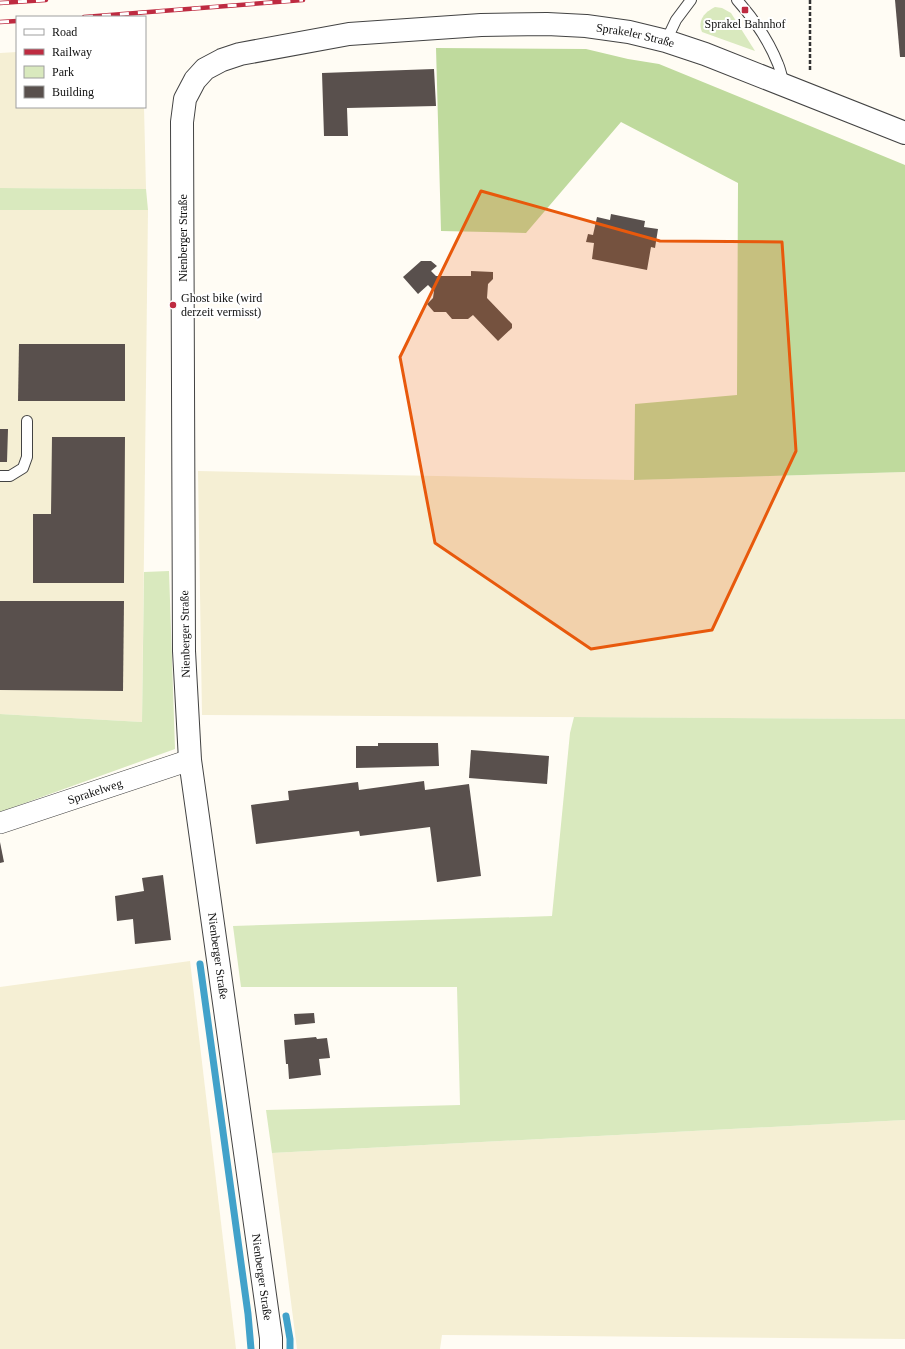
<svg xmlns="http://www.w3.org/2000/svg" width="905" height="1349" viewBox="0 0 905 1349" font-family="'Times New Roman',serif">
<rect width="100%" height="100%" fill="#fffcf4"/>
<g fill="#f5efd4">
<polygon points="17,52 17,107 144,107 146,189 0,188 0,53"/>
<polygon points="0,210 148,210 142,722 0,714"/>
<polygon points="198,471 634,480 905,472 905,719 202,715"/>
<polygon points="190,961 236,1349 0,1349 0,987"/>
<polygon points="905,1120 905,1339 442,1335 440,1349 297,1349 272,1153"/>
</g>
<g fill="#d9e9be">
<path d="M 715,7 L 722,8 L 731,13 L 755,51 L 702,32 C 697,20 705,12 715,7 Z"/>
<polygon points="0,188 146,189 148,210 0,210"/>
<polygon points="169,571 175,749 0,812 0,714 142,722 144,572"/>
<polygon points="574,717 905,719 905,1120 272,1153 266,1110 460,1105 457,987 241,987 233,926 552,916 570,733"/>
</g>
<polygon fill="#bfda9d" points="436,48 586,49 628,59 659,64 905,165 905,472 634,480 635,404 737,395 738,183 621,122 526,233 441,231"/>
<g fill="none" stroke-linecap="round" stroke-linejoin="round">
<g stroke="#42a2ca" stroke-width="7">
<polyline points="200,964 248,1314 251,1349"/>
<polyline points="286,1316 290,1339 290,1349"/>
</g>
</g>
<g fill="#59504d">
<polygon points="895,0 905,0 905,57 900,57"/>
<polygon points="434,69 436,106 347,108 348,136 324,136 322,73"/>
<polygon points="611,214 645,221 644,227 658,229 655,248 651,247 647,270 592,259 594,243 586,242 588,234 593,235 597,217 610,220"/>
<polygon points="421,261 431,261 437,266 431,271 436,276 471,276 471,271 493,272 493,279 488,284 487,298 512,324 512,328 498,341 473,315 468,319 452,319 446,312 434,312 427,304 433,298 434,291 428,285 418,294 403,277"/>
<polygon points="19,344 125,344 125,401 18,401"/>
<polygon points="0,429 8,429 7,462 0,462"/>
<polygon points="52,437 125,437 124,583 33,583 33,514 51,514"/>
<polygon points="0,601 124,601 123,691 0,690"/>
<polygon points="378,743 438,743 439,766 356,768 356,746 378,746"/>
<polygon points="471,750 549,756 547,784 469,778"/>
<polygon points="424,781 425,790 469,784 481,876 437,882 430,827 360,836 359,831 256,844 251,805 289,800 288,791 358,782 359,790"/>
<polygon points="0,842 4,862 0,863"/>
<polygon points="163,875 171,940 135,944 133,919 117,921 115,896 144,891 142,878"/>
<polygon points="314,1013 315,1023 295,1025 294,1014"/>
<polygon points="316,1037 317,1039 327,1038 330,1058 319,1059 321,1075 289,1079 288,1064 286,1064 284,1040"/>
</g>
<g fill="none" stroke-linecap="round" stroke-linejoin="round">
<defs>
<g id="service">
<path d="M 737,0 C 753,18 769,41 778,64 C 781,71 782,78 784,85"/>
<polyline points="666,41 676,20 691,0"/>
<polyline points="0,476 10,476 23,468 27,457 27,421"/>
</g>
<g id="minor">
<path id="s1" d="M 0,823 L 190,760"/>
</g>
<g id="tertiary">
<path id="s2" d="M 271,1349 L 271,1338 L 190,760 L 184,651 L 182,122 L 185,99 L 195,80 L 205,69 L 222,60 L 240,54 L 349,34 L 481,25 L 547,24 L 586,26 L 629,32 L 666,41 L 705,54 L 905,133"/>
</g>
</defs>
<use href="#service" stroke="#434343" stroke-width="12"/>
<use href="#minor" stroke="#434343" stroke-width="22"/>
<use href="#tertiary" stroke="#434343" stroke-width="24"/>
<polyline stroke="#323232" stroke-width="2.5" stroke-dasharray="4 2" stroke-linecap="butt" points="810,0 810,71"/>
<use href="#service" stroke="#fff" stroke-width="10"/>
<use href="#minor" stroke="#fff" stroke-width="21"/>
<use href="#tertiary" stroke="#fff" stroke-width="22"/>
<defs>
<g id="rail">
<polyline points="0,3 46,0"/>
<polyline points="84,17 303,0"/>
<polyline points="0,22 17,21"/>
</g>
</defs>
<use href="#rail" stroke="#be2b41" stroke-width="4.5"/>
<use href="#rail" stroke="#fff" stroke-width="3" stroke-dasharray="9" stroke-linecap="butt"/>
</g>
<path fill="#e8590c" fill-opacity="0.2" stroke="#e8590c" stroke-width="3" stroke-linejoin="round" d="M 481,191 L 660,241 L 782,242 L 796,451 L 712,630 L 591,649 L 435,543 L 400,357 Z"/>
<g fill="#be2b41" stroke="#fff" stroke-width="1.5">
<rect x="741" y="6" width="8" height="8" rx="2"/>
<circle cx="173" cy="305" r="4"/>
</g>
<g text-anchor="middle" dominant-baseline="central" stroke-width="4" stroke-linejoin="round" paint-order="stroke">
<g font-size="12" fill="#101010" stroke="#fff">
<text x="745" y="24">Sprakel Bahnhof</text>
<text x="181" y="298" text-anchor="start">Ghost bike (wird<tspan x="181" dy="14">derzeit vermisst)</tspan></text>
</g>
<g font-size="12" fill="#101010" stroke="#fff">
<text stroke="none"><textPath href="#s2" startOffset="1729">Sprakeler Straße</textPath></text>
<text transform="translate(183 238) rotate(-90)">Nienberger Straße</text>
<text transform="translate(185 634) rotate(-91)">Nienberger Straße</text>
<text stroke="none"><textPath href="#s1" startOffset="100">Sprakelweg</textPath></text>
<text transform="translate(218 956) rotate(82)">Nienberger Straße</text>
<text transform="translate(262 1277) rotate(82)">Nienberger Straße</text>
</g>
</g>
<rect x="16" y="16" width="130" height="92" fill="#ffffff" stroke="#9f9f9f"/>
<rect x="24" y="29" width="20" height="6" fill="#ffffff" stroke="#9f9f9f"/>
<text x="52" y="36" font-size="12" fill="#101010">Road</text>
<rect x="24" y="49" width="20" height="6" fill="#be2b41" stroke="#9f9f9f"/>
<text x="52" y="56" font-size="12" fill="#101010">Railway</text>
<rect x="24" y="66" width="20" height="12" fill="#d9e9be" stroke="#9f9f9f"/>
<text x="52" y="76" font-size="12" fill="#101010">Park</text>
<rect x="24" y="86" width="20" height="12" fill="#59504d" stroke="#9f9f9f"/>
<text x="52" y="96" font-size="12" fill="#101010">Building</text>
</svg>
